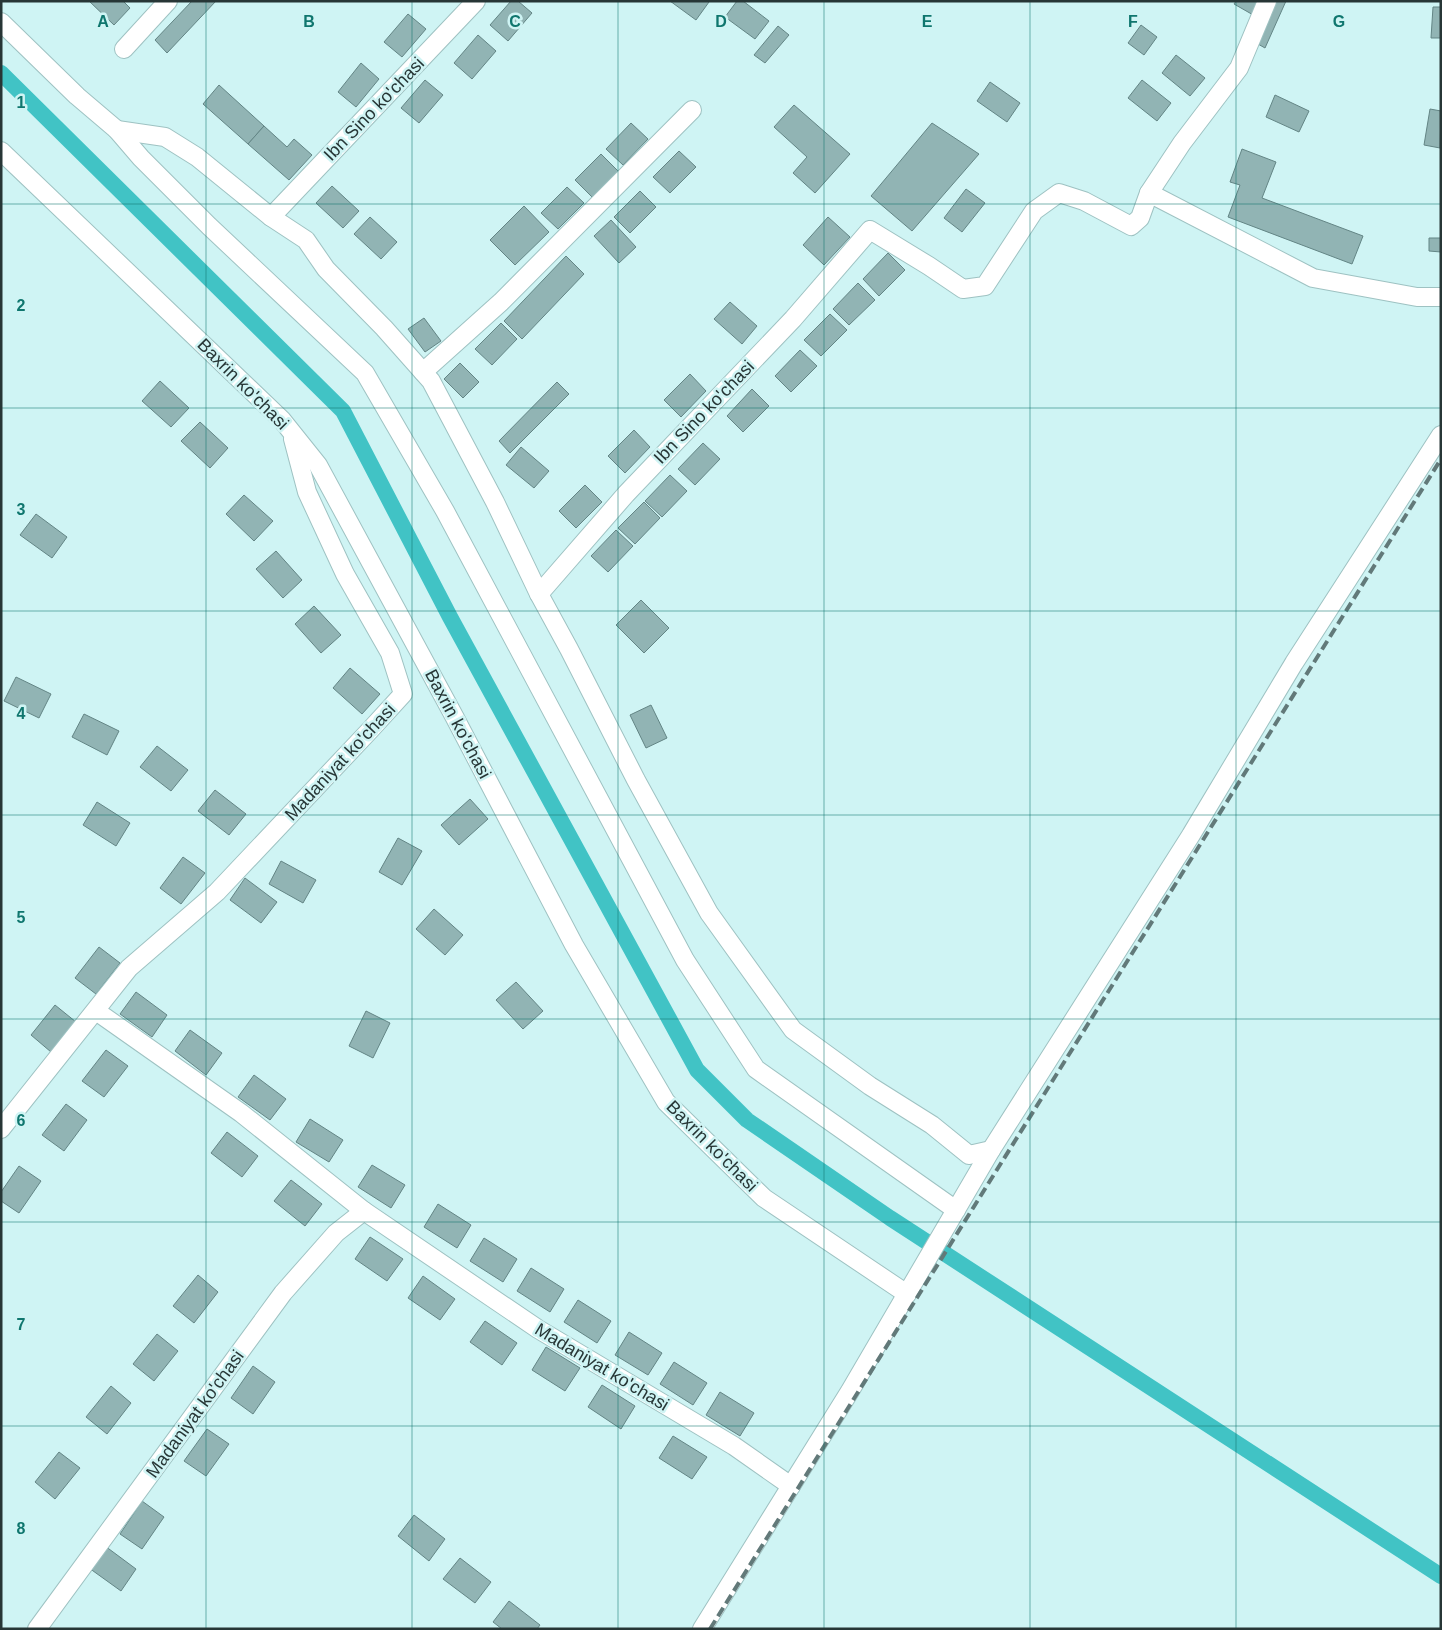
<svg xmlns="http://www.w3.org/2000/svg" width="1442" height="1630" viewBox="0 0 1442 1630" font-family="Helvetica,sans-serif">
<rect width="100%" height="100%" fill="#cff4f4"/>
<g fill="none" stroke-linecap="round" stroke-linejoin="round">
<polyline stroke="#41c3c5" stroke-width="16" points="1,73 343,411 450,617 697,1070 747,1120 890,1218 1441,1576"/>
</g>
<g fill="#91b4b4" stroke="#638585">
<polygon points="89,1 123,1 130,8 114,25"/>
<polygon points="192,1 216,1 167,53 155,40"/>
<polygon points="511,1 518,1 532,13 508,41 490,25"/>
<polygon points="670,1 709,1 709,2 696,20"/>
<polygon points="737,1 743,1 769,21 755,39 725,17"/>
<polygon points="1236,1 1264,1 1255,16 1234,4"/>
<polygon points="1275,1 1286,1 1265,48 1258,44"/>
<polygon points="1433,7 1441,7 1441,38 1431,38"/>
<polygon points="408,14 426,29 402,57 384,42"/>
<polygon points="1141,25 1157,37 1144,55 1128,43"/>
<polygon points="778,26 789,35 765,63 754,55"/>
<polygon points="478,35 496,51 472,79 454,63"/>
<polygon points="1176,55 1205,78 1190,96 1162,73"/>
<polygon points="361,63 379,79 356,107 338,92"/>
<polygon points="425,80 443,95 419,123 401,108"/>
<polygon points="1142,80 1171,103 1157,121 1128,98"/>
<polygon points="990,82 1020,103 1007,122 977,101"/>
<polygon points="219,85 264,126 248,144 203,104"/>
<polygon points="1275,95 1309,111 1299,132 1266,117"/>
<polygon points="794,105 850,154 815,193 793,173 807,157 774,127"/>
<polygon points="1430,109 1441,111 1440,148 1424,145"/>
<polygon points="631,123 648,139 623,165 606,149"/>
<polygon points="932,123 979,154 912,231 871,196"/>
<polygon points="264,126 287,147 294,139 312,155 289,180 248,144"/>
<polygon points="1242,149 1276,162 1262,198 1363,236 1352,264 1228,217 1240,185 1230,182"/>
<polygon points="679,151 696,167 670,193 653,177"/>
<polygon points="601,154 618,171 592,197 575,180"/>
<polygon points="332,186 359,211 343,228 316,203"/>
<polygon points="567,187 584,203 558,229 541,213"/>
<polygon points="966,189 985,203 962,232 944,218"/>
<polygon points="640,191 656,207 630,233 614,217"/>
<polygon points="524,206 549,232 515,265 490,240"/>
<polygon points="370,217 397,242 381,259 354,234"/>
<polygon points="828,217 850,237 824,265 803,245"/>
<polygon points="611,220 636,247 619,263 594,236"/>
<polygon points="1429,238 1441,238 1441,252 1429,251"/>
<polygon points="888,253 905,270 879,296 863,279"/>
<polygon points="566,256 584,274 522,339 504,321"/>
<polygon points="858,283 875,300 849,325 833,309"/>
<polygon points="730,302 757,326 742,344 714,319"/>
<polygon points="830,314 847,330 821,356 804,340"/>
<polygon points="424,318 441,341 425,352 408,329"/>
<polygon points="501,323 517,339 492,365 475,349"/>
<polygon points="800,350 817,366 791,392 775,376"/>
<polygon points="460,363 479,382 463,398 444,379"/>
<polygon points="690,374 706,391 681,417 664,400"/>
<polygon points="160,381 189,408 171,427 142,401"/>
<polygon points="557,382 569,394 510,453 499,441"/>
<polygon points="752,389 769,406 743,432 727,416"/>
<polygon points="200,422 228,448 210,468 181,441"/>
<polygon points="634,430 650,447 625,473 608,456"/>
<polygon points="703,443 720,459 695,485 678,469"/>
<polygon points="521,447 549,471 534,488 506,465"/>
<polygon points="670,475 687,491 662,517 645,501"/>
<polygon points="585,485 602,502 576,528 559,511"/>
<polygon points="244,495 273,521 254,541 226,514"/>
<polygon points="644,502 660,518 635,544 618,528"/>
<polygon points="36,514 67,537 52,558 20,535"/>
<polygon points="616,530 633,546 608,572 591,556"/>
<polygon points="276,551 302,580 283,598 256,569"/>
<polygon points="641,600 669,628 644,653 616,625"/>
<polygon points="314,606 341,635 321,653 295,624"/>
<polygon points="350,668 380,694 362,714 333,688"/>
<polygon points="16,677 51,694 39,718 4,701"/>
<polygon points="651,705 667,738 646,748 630,715"/>
<polygon points="84,714 119,731 107,755 72,737"/>
<polygon points="157,746 188,770 171,791 140,767"/>
<polygon points="215,790 246,814 229,835 198,811"/>
<polygon points="470,799 488,819 459,845 441,825"/>
<polygon points="97,802 130,823 116,846 83,825"/>
<polygon points="398,838 422,851 402,885 379,872"/>
<polygon points="183,857 205,873 181,904 160,888"/>
<polygon points="281,861 316,880 303,903 269,884"/>
<polygon points="245,878 277,902 261,923 230,900"/>
<polygon points="434,909 463,935 445,955 416,929"/>
<polygon points="99,947 120,963 96,994 75,978"/>
<polygon points="516,982 543,1011 523,1029 496,1000"/>
<polygon points="136,992 167,1015 152,1037 120,1014"/>
<polygon points="55,1005 76,1022 51,1052 31,1035"/>
<polygon points="366,1011 390,1023 373,1058 349,1046"/>
<polygon points="190,1030 222,1053 206,1075 175,1051"/>
<polygon points="106,1050 128,1066 104,1097 82,1081"/>
<polygon points="254,1075 286,1099 270,1120 238,1097"/>
<polygon points="66,1104 87,1120 64,1151 42,1135"/>
<polygon points="310,1119 343,1140 329,1162 296,1142"/>
<polygon points="227,1132 258,1156 242,1177 211,1153"/>
<polygon points="372,1165 405,1185 391,1208 358,1187"/>
<polygon points="19,1166 41,1181 19,1213 1,1201 1,1192"/>
<polygon points="291,1180 322,1204 305,1226 274,1201"/>
<polygon points="438,1204 471,1225 457,1248 424,1227"/>
<polygon points="370,1237 403,1259 387,1281 355,1259"/>
<polygon points="484,1238 517,1259 503,1282 470,1261"/>
<polygon points="531,1268 564,1289 550,1312 517,1291"/>
<polygon points="198,1275 218,1292 194,1323 173,1306"/>
<polygon points="423,1276 455,1299 440,1320 408,1298"/>
<polygon points="578,1300 611,1321 597,1343 564,1322"/>
<polygon points="485,1321 517,1343 502,1365 470,1342"/>
<polygon points="629,1332 662,1353 648,1375 615,1355"/>
<polygon points="157,1334 178,1351 154,1381 133,1364"/>
<polygon points="546,1347 580,1368 565,1391 532,1370"/>
<polygon points="674,1362 707,1383 693,1405 660,1384"/>
<polygon points="253,1366 275,1382 253,1414 231,1398"/>
<polygon points="602,1385 635,1406 621,1429 588,1407"/>
<polygon points="111,1386 131,1403 107,1434 86,1417"/>
<polygon points="720,1392 754,1413 740,1436 706,1415"/>
<polygon points="207,1429 229,1444 206,1476 184,1461"/>
<polygon points="673,1436 707,1457 692,1479 659,1458"/>
<polygon points="59,1452 80,1468 55,1499 35,1482"/>
<polygon points="142,1501 164,1517 142,1549 120,1534"/>
<polygon points="414,1515 445,1539 429,1561 398,1536"/>
<polygon points="105,1546 136,1569 121,1591 89,1568"/>
<polygon points="460,1558 491,1582 475,1603 443,1579"/>
<polygon points="509,1601 540,1625 537,1629 502,1629 493,1622"/>
</g>
<g fill="none" stroke-linecap="round" stroke-linejoin="round">
<defs>
<g id="street">
<polyline points="1,22 77,96 117,130 141,158 209,226 365,373 445,511 685,960 756,1069 956,1210"/>
<polyline points="124,49 168,1"/>
<polyline points="117,130 165,137 197,157 271,217 306,240 326,269 384,328 431,381 495,502 539,594 569,649 636,780 709,913 793,1030 870,1086 932,1125 969,1155 991,1150"/>
<polyline points="1,151 282,420 318,465 454,716 574,945 666,1102 764,1198 907,1294"/>
<polyline points="1149,193 1313,278 1417,297 1441,297"/>
<polyline points="271,217 476,1"/>
<polyline points="423,372 501,302 692,110"/>
<polyline points="539,594 626,494 793,319 870,230 929,266 963,289 985,286 1034,211 1059,193 1084,201 1131,226 1140,218 1149,193 1182,143 1239,68 1267,1"/>
<polyline points="96,1011 241,1113 364,1211 538,1329 734,1446 791,1486"/>
<polyline points="1,1129 129,968 217,892 371,729 403,694 390,653 345,574 307,492 293,439"/>
<polyline points="37,1629 283,1293 336,1233 364,1211"/>
<polyline points="702,1629 850,1391 991,1150 1191,835 1294,663 1441,435"/>
</g>
</defs>
<use href="#street" stroke="#9ec2c2" stroke-width="20"/>
<use href="#street" stroke="#fff" stroke-width="18"/>
<polyline stroke="#627979" stroke-width="4" stroke-dasharray="10 5" stroke-linecap="butt" points="710,1629 1441,459"/>
</g>
<path fill="none" stroke="#0f766e" stroke-width="1" stroke-opacity="0.55" d="M 206,1 L 206,1629M 412,1 L 412,1629M 618,1 L 618,1629M 824,1 L 824,1629M 1030,1 L 1030,1629M 1236,1 L 1236,1629M 1,204 L 1441,204M 1,408 L 1441,408M 1,611 L 1441,611M 1,815 L 1441,815M 1,1019 L 1441,1019M 1,1222 L 1441,1222M 1,1426 L 1441,1426"/>
<g text-anchor="middle" dominant-baseline="central" stroke-width="5" stroke-linejoin="round" paint-order="stroke">
<g font-size="18" fill="#273636" stroke="#cff4f4">
<text transform="translate(374 109) rotate(-46)">Ibn Sino ko'chasi</text>
<text transform="translate(243 384) rotate(45)">Baxrin ko'chasi</text>
<text transform="translate(704 412) rotate(-46)">Ibn Sino ko'chasi</text>
<text transform="translate(458 724) rotate(62)">Baxrin ko'chasi</text>
<text transform="translate(340 762) rotate(-47)">Madaniyat ko'chasi</text>
<text transform="translate(712 1146) rotate(45)">Baxrin ko'chasi</text>
<text transform="translate(602 1367) rotate(31)">Madaniyat ko'chasi</text>
<text transform="translate(195 1414) rotate(-54)">Madaniyat ko'chasi</text>
</g>
</g>
<g font-size="16" text-anchor="middle" font-weight="bold" fill="#0f766e" stroke="#cff4f4" stroke-width="5" stroke-linejoin="round" paint-order="stroke">
<text x="103" y="27">A</text>
<text x="309" y="27">B</text>
<text x="515" y="27">C</text>
<text x="721" y="27">D</text>
<text x="927" y="27">E</text>
<text x="1133" y="27">F</text>
<text x="1339" y="27">G</text>
<text x="21" y="108">1</text>
<text x="21" y="311">2</text>
<text x="21" y="515">3</text>
<text x="21" y="719">4</text>
<text x="21" y="923">5</text>
<text x="21" y="1126">6</text>
<text x="21" y="1330">7</text>
<text x="21" y="1534">8</text>
</g>
<rect width="1442" height="1630" fill="none" stroke="#273636" stroke-width="5"/>
</svg>
